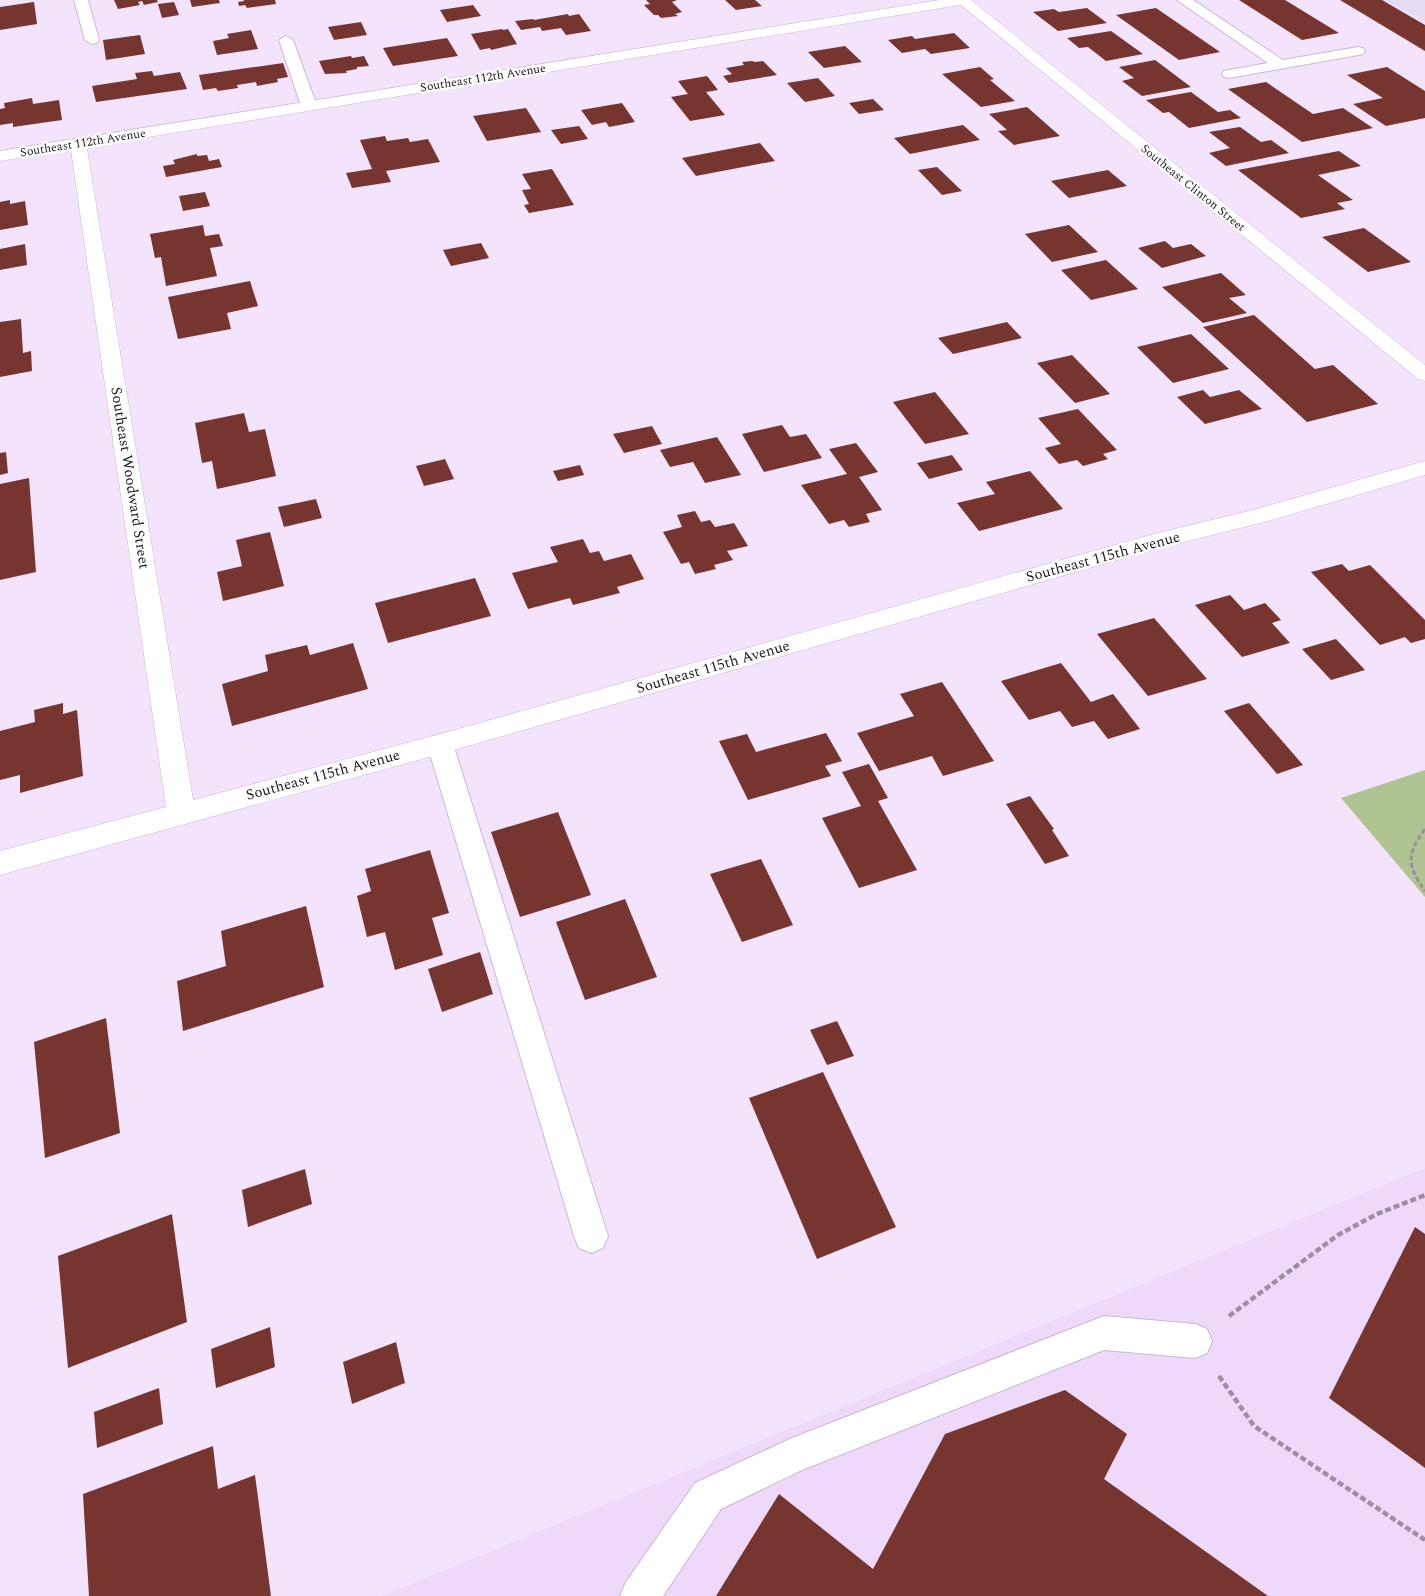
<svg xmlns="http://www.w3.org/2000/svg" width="1425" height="1596" viewBox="0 0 1425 1596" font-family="Spectral,serif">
<rect width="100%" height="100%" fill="#f4e3fd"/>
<polygon fill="#e4dcf1" points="1385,0 1425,0 1425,22 1424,22"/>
<polygon fill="#efd9fa" points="1425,1168 1425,1596 382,1596"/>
<polygon fill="#afc490" points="1425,770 1425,897 1341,798"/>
<g fill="#76362f">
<polygon points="114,0 157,0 158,2 144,5 142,1 138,2 140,5 118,9"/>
<polygon points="190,0 219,0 220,3 192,7"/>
<polygon points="244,0 275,0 276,4 247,8 245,5 239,6 238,2 244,1"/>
<polygon points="646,0 677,0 672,2 682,12 675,14 678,16 661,18 658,15 654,15 644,5 650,4"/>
<polygon points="725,0 755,0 762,6 736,10"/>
<polygon points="1239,0 1285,0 1339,33 1302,40"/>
<polygon points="1340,0 1382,0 1425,25 1425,51"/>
<polygon points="34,2 37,24 0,30 0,7"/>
<polygon points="174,2 179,15 162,18 158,4"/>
<polygon points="473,5 481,16 447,22 440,10"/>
<polygon points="1087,8 1107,23 1058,31 1033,12 1054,9 1059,12"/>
<polygon points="1156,8 1220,52 1179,60 1116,15"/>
<polygon points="568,14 569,16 579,14 591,31 566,35 561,28 542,31 540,27 521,30 515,21 533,19 534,20"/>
<polygon points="361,22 367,35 334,40 328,27"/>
<polygon points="502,29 503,30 508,29 517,44 491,50 490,48 480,50 471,34"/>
<polygon points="251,30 258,49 217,55 213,41 229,38 227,34"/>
<polygon points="1111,31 1143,54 1106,61 1088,47 1079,48 1067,38"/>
<polygon points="954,33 970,48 931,54 925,49 902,53 888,40 912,36 915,39"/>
<polygon points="140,35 145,54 106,60 103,40"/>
<polygon points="447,38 458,56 393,66 383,48"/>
<polygon points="845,46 862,62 824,68 808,52"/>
<polygon points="351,56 352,58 364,56 369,66 357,67 357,69 346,71 347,73 325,74 319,61"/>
<polygon points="1155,60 1191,87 1142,96 1122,81 1134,78 1119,67"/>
<polygon points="752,61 755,62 763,61 777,75 729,83 723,76 732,74 726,68 744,65 742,62"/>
<polygon points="283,63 288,77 277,79 278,82 257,86 256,82 237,85 238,88 218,91 216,88 203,90 199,75"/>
<polygon points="980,67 994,79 990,80 1015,101 981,107 942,74"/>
<polygon points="1387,67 1425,91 1425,118 1386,126 1353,104 1383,98 1347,75"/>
<polygon points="152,71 154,76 180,72 187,89 96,102 92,86 137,79 135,73"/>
<polygon points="707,76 718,90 706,92 725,115 690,121 671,97 688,94 678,81"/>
<polygon points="818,78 835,96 805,102 787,83"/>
<polygon points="1266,82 1313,114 1343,108 1373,128 1302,142 1228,89"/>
<polygon points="1191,92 1218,112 1230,110 1241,118 1189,128 1169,112 1163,113 1146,100"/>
<polygon points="32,98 33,104 59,100 62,120 13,127 13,123 0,125 0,109 5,108 4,103"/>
<polygon points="873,99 884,110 859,114 849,103"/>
<polygon points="622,103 635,122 609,127 606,122 592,125 581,110"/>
<polygon points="1027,107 1060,136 1014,145 998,131 1007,130 989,114"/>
<polygon points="526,108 541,132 487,141 473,116"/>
<polygon points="963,125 980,140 910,154 894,138"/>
<polygon points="579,126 588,139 561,144 551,130"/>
<polygon points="1240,127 1261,142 1271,140 1289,153 1226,166 1209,153 1230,148 1209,132"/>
<polygon points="385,136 387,141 408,138 410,142 428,139 440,162 386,171 391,182 352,188 346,173 372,169 360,140"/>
<polygon points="760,143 775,161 696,176 682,158"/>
<polygon points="1339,151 1361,166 1318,175 1353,200 1337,203 1345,209 1301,218 1238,170"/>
<polygon points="197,154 197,156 207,155 209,161 219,159 222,167 166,177 163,166 175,164 173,160"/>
<polygon points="937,167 962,191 942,195 918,170"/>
<polygon points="552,169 574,205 529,213 524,205 529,204 522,190 531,189 522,174"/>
<polygon points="1108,170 1127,186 1069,198 1051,181"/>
<polygon points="205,192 210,206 183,211 179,196"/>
<polygon points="10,200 10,204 25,201 28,225 0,230 0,202"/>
<polygon points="203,225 205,236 219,234 223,246 210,248 217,276 166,286 161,257 155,258 150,234"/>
<polygon points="1069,225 1098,252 1052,262 1025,234"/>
<polygon points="1364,228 1411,262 1368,272 1322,237"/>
<polygon points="1165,241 1173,248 1191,244 1206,256 1162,268 1138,248"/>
<polygon points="481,243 489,258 451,266 443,250"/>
<polygon points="25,244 27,265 0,270 0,249"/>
<polygon points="1106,260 1138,289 1091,300 1061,270"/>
<polygon points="1221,273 1246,295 1229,298 1247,313 1203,323 1162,287"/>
<polygon points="250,281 258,306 227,313 231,329 178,339 168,297"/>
<polygon points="1254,315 1315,369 1333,365 1378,404 1307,422 1203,327"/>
<polygon points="21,319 23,353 31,351 32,371 0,377 0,322"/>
<polygon points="1007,322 1022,338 953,354 938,338"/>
<polygon points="1191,334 1229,369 1173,383 1137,347"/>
<polygon points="1072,355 1110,394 1075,403 1037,363"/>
<polygon points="1203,390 1210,397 1239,390 1262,409 1205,424 1177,397"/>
<polygon points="935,392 969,434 925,444 893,402"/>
<polygon points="1078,409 1117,450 1103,454 1108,459 1083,466 1077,460 1059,464 1045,448 1061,444 1038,418"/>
<polygon points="244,413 249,432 265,429 276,476 217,489 212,461 202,463 195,423"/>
<polygon points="782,425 790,437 806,434 822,458 764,472 742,434"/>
<polygon points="652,426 662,444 624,453 613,434"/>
<polygon points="717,437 741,475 705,483 693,462 670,467 660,450"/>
<polygon points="856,443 878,472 859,477 882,510 866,514 870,522 849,527 844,520 829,524 801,485 847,474 829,449"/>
<polygon points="6,452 8,473 0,475 0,453"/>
<polygon points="952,455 963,470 929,479 917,463"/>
<polygon points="445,459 454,479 424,486 416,466"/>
<polygon points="580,465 584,475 558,481 553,471"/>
<polygon points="1030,471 1063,509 979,531 957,503 995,494 986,482"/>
<polygon points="29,478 36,572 0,580 0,484"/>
<polygon points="316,499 322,518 284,527 278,507"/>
<polygon points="695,511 701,522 710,520 715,527 734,523 748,546 727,551 733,560 714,565 716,569 695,574 689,562 681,564 663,532 682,527 677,515"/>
<polygon points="270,532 284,586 223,601 217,572 242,566 236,540"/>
<polygon points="583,539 590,553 599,551 604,561 631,554 644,579 617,587 620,593 573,605 570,598 528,609 512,573 558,562 550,547"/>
<polygon points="1342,564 1349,571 1370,565 1425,620 1425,639 1411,643 1405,637 1380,645 1311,572"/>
<polygon points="475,578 491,616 388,643 375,603"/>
<polygon points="1230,595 1244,610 1265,603 1281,620 1272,623 1290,643 1242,657 1195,605"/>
<polygon points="1154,618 1207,679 1148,696 1097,634"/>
<polygon points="1336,639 1365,670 1331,680 1302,649"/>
<polygon points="353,643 368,689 232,726 222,684 268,671 265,655 307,645 310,655"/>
<polygon points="1061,663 1091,702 1113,694 1140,729 1108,739 1094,721 1072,727 1060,711 1029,720 1001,681"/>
<polygon points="942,682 994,761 943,776 932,756 879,771 857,733 914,716 900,694"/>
<polygon points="63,703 63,714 77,710 83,776 20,793 20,775 0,780 0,731 35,722 34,710"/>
<polygon points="1249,703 1303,765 1277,774 1224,711"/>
<polygon points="826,733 842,761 825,766 831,776 748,800 719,741 747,734 756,752"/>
<polygon points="869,764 888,798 878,801 917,870 859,888 822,818 861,806 842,772"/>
<polygon points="1030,796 1054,829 1052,830 1069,856 1045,864 1006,804"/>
<polygon points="558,812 591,895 520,917 491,832"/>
<polygon points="430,850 449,913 432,918 443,955 395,970 385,932 367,937 357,896 371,891 365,869"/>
<polygon points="761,859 793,925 742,942 710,874"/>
<polygon points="625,899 657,977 585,1000 556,922"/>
<polygon points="306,906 324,987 183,1031 177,981 226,966 221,931"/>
<polygon points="480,952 493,994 442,1012 428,969"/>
<polygon points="106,1018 120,1133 45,1158 34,1042"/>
<polygon points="837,1021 854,1056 827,1065 810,1030"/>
<polygon points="823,1072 896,1227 817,1259 749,1098"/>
<polygon points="305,1169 312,1204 248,1227 242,1190"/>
<polygon points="172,1214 187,1322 68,1368 58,1256"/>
<polygon points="1415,1227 1425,1234 1425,1468 1329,1398"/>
<polygon points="270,1327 275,1367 216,1388 211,1349"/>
<polygon points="396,1342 405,1383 352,1404 343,1362"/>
<polygon points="159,1388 163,1424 97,1448 94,1412"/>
<polygon points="1065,1390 1127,1434 1104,1479 1268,1596 716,1596 779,1494 873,1569 945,1434"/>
<polygon points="213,1446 218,1489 255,1475 271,1596 89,1596 83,1494"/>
</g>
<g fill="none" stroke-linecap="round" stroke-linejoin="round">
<defs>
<g id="service">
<polygon points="74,0 88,0 99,40 97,43 92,44 85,40"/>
<polygon points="1177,0 1193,0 1283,60 1358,47 1363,48 1365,51 1363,54 1358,55 1229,78 1224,77 1222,74 1224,71 1268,63"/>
<polygon points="286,36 293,40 317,106 314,109 304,109 301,106 279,40"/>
<polygon points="440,734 449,737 453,744 608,1236 603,1248 591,1253 579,1248 574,1236 427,744 431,737"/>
<polygon points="1104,1316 1195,1324 1207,1329 1212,1341 1207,1353 1195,1358 1104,1350 802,1470 721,1509 663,1596 620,1596 626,1582 695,1483 792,1438"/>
</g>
<g id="minor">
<polygon points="955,0 971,0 1425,365 1425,381 1418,379"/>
<polygon points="78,138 84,140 86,143 193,800 440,734 1154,534 1257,509 1425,461 1425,475 1268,521 1156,549 440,754 0,875 0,851 166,807 70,143 72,140"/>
</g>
<polygon id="secondary" points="940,0 973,0 966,4 0,161 0,151"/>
</defs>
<use href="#service" stroke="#cab9d2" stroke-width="2"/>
<use href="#minor" stroke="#cab9d2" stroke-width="1"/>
<use href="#secondary" stroke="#cab9d2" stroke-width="1"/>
<path stroke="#9c8fa3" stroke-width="3" stroke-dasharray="5 2.5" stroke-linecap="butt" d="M 1425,829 C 1406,855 1407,865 1425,891"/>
<g stroke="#9c8fa3" stroke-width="4.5" stroke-dasharray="6 3" stroke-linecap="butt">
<polyline points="1229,1316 1338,1235 1377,1214 1425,1195"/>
<polyline points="1219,1376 1254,1426 1425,1540"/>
</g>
<use href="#service" fill="#fff" fill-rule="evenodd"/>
<use href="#minor" fill="#fff" fill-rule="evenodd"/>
<use href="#secondary" fill="#fff" fill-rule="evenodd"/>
</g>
<g text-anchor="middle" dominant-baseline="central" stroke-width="5" stroke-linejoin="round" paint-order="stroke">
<g font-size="12" fill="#1d1720" stroke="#fff">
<text transform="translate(483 78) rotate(-9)">Southeast 112th Avenue</text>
<text transform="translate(83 143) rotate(-9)">Southeast 112th Avenue</text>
<text transform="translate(1193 188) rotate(39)">Southeast Clinton Street</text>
</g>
<g font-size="15" fill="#1d1720" stroke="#fff">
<text transform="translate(130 478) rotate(81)">Southeast Woodward Street</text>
<text transform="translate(1103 557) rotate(-15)">Southeast 115th Avenue</text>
<text transform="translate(713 667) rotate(-16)">Southeast 115th Avenue</text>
<text transform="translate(323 775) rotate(-15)">Southeast 115th Avenue</text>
</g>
</g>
</svg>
